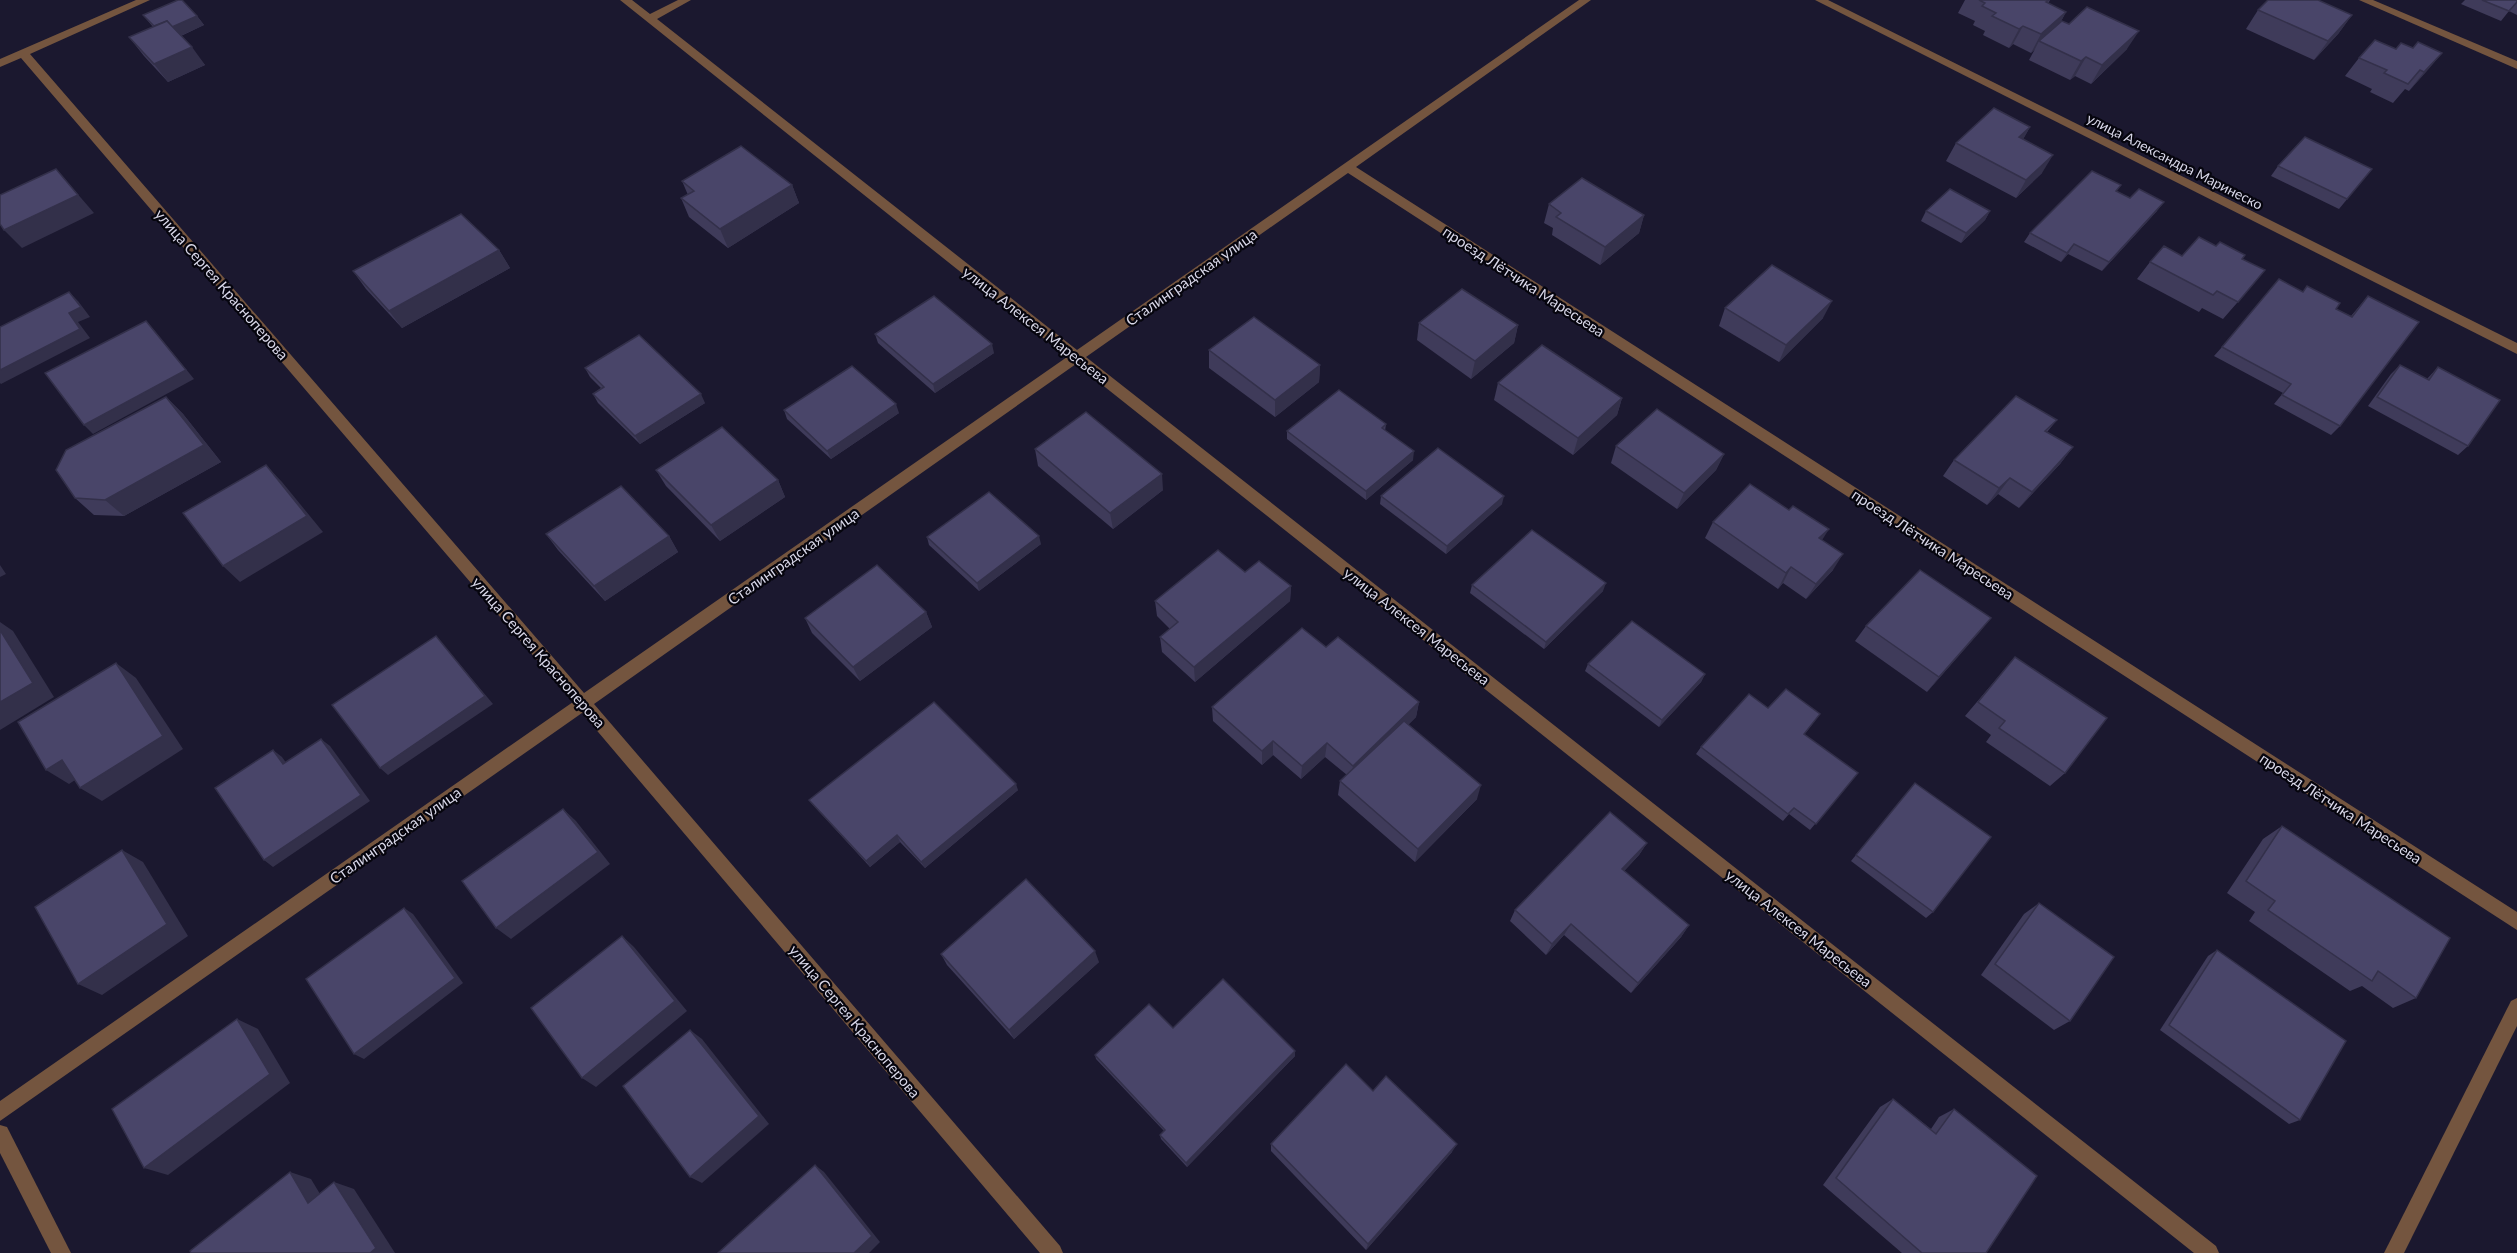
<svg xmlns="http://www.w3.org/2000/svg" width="2517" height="1253" viewBox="0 0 2517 1253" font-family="Lato,sans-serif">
<rect width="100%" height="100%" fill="#1b182f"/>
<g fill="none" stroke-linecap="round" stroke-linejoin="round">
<g fill="#74553f" fill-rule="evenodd">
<polygon points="136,0 150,0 30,54 584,693 1067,357 620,0 632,0 650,14 678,0 691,0 657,19 1077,350 1579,0 1591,0 1356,167 2517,912 2517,930 1348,173 1086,357 2216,1246 2219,1253 2194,1253 1076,364 594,704 1060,1246 1063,1253 1040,1253 582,713 0,1121 0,1101 573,702 21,58 0,67 0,59"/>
<polygon points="1815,0 1828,0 2517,343 2517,354"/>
<polygon points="2359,0 2373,0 2517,61 2517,69"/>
<polygon points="2517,998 2517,1026 2404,1253 2384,1253 2511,1001"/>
<polygon points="0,1125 7,1127 71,1253 51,1253 0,1153"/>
</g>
</g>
<g fill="#3f3b5a">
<polygon points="1965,0 2050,0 2048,4 2066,12 2060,23 2127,49 2091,84 2075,76 2070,80 2029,60 2035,49 2031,53 2013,44 2009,48 1983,35 1985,31 1973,25 1975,21 1958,13"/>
<polygon points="2465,0 2517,0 2517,15 2509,11 2501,21 2461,4"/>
<polygon points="2318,1 2352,15 2338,34 2314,60 2246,29 2258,10"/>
<polygon points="143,15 197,16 204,25 181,36 205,65 168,82 144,56 129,37 153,27"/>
<polygon points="2413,48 2442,53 2409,91 2405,89 2393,103 2370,92 2372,89 2345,76 2359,58 2396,49"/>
<polygon points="2030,127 2023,139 2042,173 2016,198 1946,161 1956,143"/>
<polygon points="2278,166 2372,169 2339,209 2271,176"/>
<polygon points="682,181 792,185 799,203 728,248 689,217 681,198 688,195"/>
<polygon points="2116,191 2157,211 2102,271 2068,254 2061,262 2024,242 2030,233"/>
<polygon points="1549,204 1644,215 1639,233 1600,265 1552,235 1553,228 1544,223"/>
<polygon points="1926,211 1990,211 1985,220 1961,243 1921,221"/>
<polygon points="499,250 510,268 402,328 366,289 353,271"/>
<polygon points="2182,256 2242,259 2250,288 2223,319 2202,308 2199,312 2137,279 2150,262"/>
<polygon points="2368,296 2340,426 2331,435 2274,404 2283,393 2214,356 2222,347 2336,309 2351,316"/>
<polygon points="1725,308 1823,318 1779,362 1719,326"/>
<polygon points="1419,323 1518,325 1514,343 1471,379 1417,340"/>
<polygon points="875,334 994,353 935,393 878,343"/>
<polygon points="1209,350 1320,365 1319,382 1275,417 1209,368"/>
<polygon points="2400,365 2427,379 2438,367 2468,446 2458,455 2368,406 2391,374"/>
<polygon points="585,368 705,403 640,444 598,403 593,394 601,388 590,377"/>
<polygon points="1498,383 1622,398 1617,415 1573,455 1494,400"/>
<polygon points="166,397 183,414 221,462 124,516 94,515 75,498"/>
<polygon points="784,410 899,413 831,459 787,419"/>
<polygon points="2057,420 2047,432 2073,447 2060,464 2019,508 1998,494 1987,505 1943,476 1954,460"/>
<polygon points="1386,424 1385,431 1413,460 1366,500 1287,439 1287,431"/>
<polygon points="1616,446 1724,454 1716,470 1677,509 1611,463"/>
<polygon points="1035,449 1163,490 1113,529 1038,466"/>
<polygon points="656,470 778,480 785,497 720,541 666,486"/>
<polygon points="1381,496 1502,504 1446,554 1380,504"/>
<polygon points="1713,522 1822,540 1833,570 1806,599 1783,583 1778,589 1705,538"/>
<polygon points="546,534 669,536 678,552 605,601 558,550"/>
<polygon points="927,537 1041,544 979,591 929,545"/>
<polygon points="1245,572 1291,586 1290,601 1195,682 1162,652 1160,637 1170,629 1157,616 1155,601"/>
<polygon points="1472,585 1603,591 1544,649 1470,593"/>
<polygon points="926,612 932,627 860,681 812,633 805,618"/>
<polygon points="1991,618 1927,692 1855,641 1866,626"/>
<polygon points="1326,647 1419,702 1416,717 1408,725 1477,799 1415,862 1338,795 1340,781 1347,775 1325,757 1301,779 1273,755 1262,765 1213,721 1212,707"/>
<polygon points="2015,657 2065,773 2050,786 1986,742 1991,735 1965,716"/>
<polygon points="1588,664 1705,674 1701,682 1659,727 1585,671"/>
<polygon points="1768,708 1820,714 1804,735 1858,773 1810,830 1789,814 1783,821 1696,754 1701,747"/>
<polygon points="1915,783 1933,912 1926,918 1851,861"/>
<polygon points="1018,790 925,868 900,842 870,867 814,806 809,800"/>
<polygon points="2282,826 2416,998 2393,1008 2362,986 2350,991 2249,921 2255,912 2227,893 2263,839"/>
<polygon points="1647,843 1639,855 1624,871 1689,925 1681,937 1631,993 1564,935 1546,955 1510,921 1515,910"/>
<polygon points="2039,903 2070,1021 2054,1030 1981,975 2024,914"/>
<polygon points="2217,950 2300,1120 2289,1124 2160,1030 2208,956"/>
<polygon points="941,954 1099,962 1014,1039 947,965"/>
<polygon points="1173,1028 1295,1056 1187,1167 1161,1139 1160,1135 1164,1131 1096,1059 1095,1055"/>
<polygon points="1373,1091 1452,1152 1366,1250 1271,1151 1271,1144"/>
<polygon points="1893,1099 1931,1129 1939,1117 1954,1109 1986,1253 1902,1253 1823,1185 1880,1107"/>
</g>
<g fill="#33304a">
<polygon points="2066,12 2056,31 2039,41 2035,49 2031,53 2041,34"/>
<polygon points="2352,15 2338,34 2314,60 2328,41"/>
<polygon points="197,16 204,25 167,42 159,32"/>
<polygon points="2023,26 2013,44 2009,48 2019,29"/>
<polygon points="2139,31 2127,49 2091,84 2102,65"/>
<polygon points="192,47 205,65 168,82 154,64"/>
<polygon points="2442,53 2427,71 2409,91 2424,72"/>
<polygon points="2086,57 2075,76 2070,80 2081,61"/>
<polygon points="2030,127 2020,145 2019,137"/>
<polygon points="2053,155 2042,173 2016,198 2026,180"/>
<polygon points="56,169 94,213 22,248 4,230"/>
<polygon points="792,185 799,203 728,248 720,229"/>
<polygon points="2164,202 2157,211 2102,271 2109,262"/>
<polygon points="1990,211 1985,220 1961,243 1966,233"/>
<polygon points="1644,215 1639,233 1600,265 1605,247"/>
<polygon points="2074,244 2068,254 2061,262 2067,253"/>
<polygon points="499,250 510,268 402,328 389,311"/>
<polygon points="69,292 78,301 90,317 78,322 90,338 1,384 0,383 0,370 69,313"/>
<polygon points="1832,301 1823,318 1779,362 1786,345"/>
<polygon points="146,321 154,330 194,379 93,434 84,425"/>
<polygon points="1518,325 1514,343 1471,379 1475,361"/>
<polygon points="992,344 994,353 935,393 933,384"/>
<polygon points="1320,365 1319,382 1275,417 1275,400"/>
<polygon points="701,394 705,403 640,444 635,436"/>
<polygon points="166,397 183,414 221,462 124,516 105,500"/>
<polygon points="1622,398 1617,415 1573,455 1578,438"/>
<polygon points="896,404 899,413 831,459 827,451"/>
<polygon points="2073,447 2060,464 2019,508 2032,492"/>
<polygon points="1414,451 1413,460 1366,500 1366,491"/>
<polygon points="1724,454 1716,470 1677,509 1684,493"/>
<polygon points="266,465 282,482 323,532 240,582 223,566"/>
<polygon points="1162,474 1163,490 1113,529 1110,513"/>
<polygon points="2010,478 1998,494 1987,505 1999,488"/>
<polygon points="778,480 785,497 720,541 711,525"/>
<polygon points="1504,496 1502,504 1446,554 1447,546"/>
<polygon points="1829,529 1819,545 1819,538"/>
<polygon points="669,536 678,552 605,601 594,586"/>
<polygon points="1039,536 1041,544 979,591 977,583"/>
<polygon points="1843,554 1833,570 1806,599 1816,584"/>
<polygon points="0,565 6,574 0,577"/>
<polygon points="1791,567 1783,583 1778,589 1786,573"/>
<polygon points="1606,583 1603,591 1544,649 1546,642"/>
<polygon points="1291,586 1290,601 1195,682 1194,667"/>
<polygon points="926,612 932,627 860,681 853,667"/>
<polygon points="1991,618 1979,633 1927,692 1939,677"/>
<polygon points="0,622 13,631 54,697 0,730"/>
<polygon points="436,636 493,704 388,775 380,768"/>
<polygon points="116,663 136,678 183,749 102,801 80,788"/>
<polygon points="1705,674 1701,682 1659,727 1662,720"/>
<polygon points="1419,702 1416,717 1351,779 1353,766"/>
<polygon points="321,739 330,746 370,801 273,867 264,860"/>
<polygon points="1273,741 1273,755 1262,765 1262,751"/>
<polygon points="1327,743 1325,757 1301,779 1302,766"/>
<polygon points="273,750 282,757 292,771 283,764"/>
<polygon points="62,760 84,774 69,784 46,770"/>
<polygon points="1016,784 1018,790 925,868 921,862"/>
<polygon points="1481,785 1477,799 1415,862 1418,849"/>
<polygon points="563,809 576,821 610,864 511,939 496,928"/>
<polygon points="897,835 900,842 870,867 866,861"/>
<polygon points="1647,843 1639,855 1615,881 1622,869"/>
<polygon points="122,850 143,862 188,936 102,995 78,984"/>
<polygon points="404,908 413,914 463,983 364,1059 354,1054"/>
<polygon points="1571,924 1564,935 1546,955 1552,944"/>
<polygon points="1689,925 1681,937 1631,993 1638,983"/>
<polygon points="622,936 634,947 687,1011 596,1087 582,1078"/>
<polygon points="1095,951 1099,962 1014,1039 1009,1030"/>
<polygon points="237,1019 258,1029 290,1083 168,1175 144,1168"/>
<polygon points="690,1030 702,1039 769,1124 702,1183 690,1177"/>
<polygon points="1295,1051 1295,1056 1187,1167 1186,1163"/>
<polygon points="1457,1144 1452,1152 1366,1250 1368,1244"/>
<polygon points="815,1165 824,1172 880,1242 869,1253 854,1253"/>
<polygon points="290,1172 311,1179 329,1209 308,1203"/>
<polygon points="334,1182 354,1189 395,1253 370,1253"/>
</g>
<g fill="#494569" stroke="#33304a" stroke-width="1.5">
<polygon points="178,0 182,0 197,16 172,27 167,21 154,26 143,15"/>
<polygon points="1979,0 2049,0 2046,2 2066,12 2041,34 2023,26 2019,29 1992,16 1996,13 1982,6 1985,3"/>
<polygon points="2268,0 2318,0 2352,15 2328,41 2258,10"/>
<polygon points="2482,0 2517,0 2517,2 2509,11"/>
<polygon points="2087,7 2139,31 2102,65 2086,57 2081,61 2039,41 2062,21 2069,24"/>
<polygon points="167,21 192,47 154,64 129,37"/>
<polygon points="2375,40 2396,49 2401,43 2413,48 2418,42 2442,53 2424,72 2420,70 2408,84 2384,73 2387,70 2359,58"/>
<polygon points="1994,108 2030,127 2019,137 2053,155 2026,180 1956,143"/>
<polygon points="2305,137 2372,169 2347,199 2278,166"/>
<polygon points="741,146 792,185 720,229 681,198 694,191 682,181"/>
<polygon points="56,169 78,195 4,230 0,224 0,195"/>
<polygon points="2092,171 2121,185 2116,191 2130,198 2139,189 2164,202 2109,262 2074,244 2067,253 2030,233"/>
<polygon points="1582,178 1644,215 1605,247 1556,217 1561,213 1549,204"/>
<polygon points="1950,189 1990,211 1966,233 1926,211"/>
<polygon points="461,214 499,250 389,311 353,271"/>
<polygon points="2199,237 2216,246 2220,242 2245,255 2242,259 2265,270 2238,302 2217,291 2213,295 2150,262 2164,246 2182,256"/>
<polygon points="1772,265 1832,301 1786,345 1725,308"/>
<polygon points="2279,279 2303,292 2307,286 2340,303 2336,309 2352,317 2368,296 2419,322 2340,426 2282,395 2291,384 2222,347"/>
<polygon points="1462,289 1518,325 1475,361 1419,323"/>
<polygon points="69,292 81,307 69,313 80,329 0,370 0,327"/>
<polygon points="934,296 992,344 933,384 875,334"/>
<polygon points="1254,317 1320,365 1275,400 1209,350"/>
<polygon points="146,321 186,370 84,425 45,373"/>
<polygon points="639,335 701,394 635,436 593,394 604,387 585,368"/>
<polygon points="1542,345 1622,398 1578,438 1498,383"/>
<polygon points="2400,365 2429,380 2438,367 2500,400 2468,446 2377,397"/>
<polygon points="852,366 896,404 827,451 784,410"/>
<polygon points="1339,390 1386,424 1382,428 1414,451 1366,491 1287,431"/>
<polygon points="2016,396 2057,420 2045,431 2073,447 2032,492 2010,478 1999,488 1954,460"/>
<polygon points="166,397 204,445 105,500 75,498 56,470 66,450"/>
<polygon points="1657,409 1724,454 1684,493 1616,446"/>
<polygon points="1086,412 1162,474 1110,513 1035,449"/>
<polygon points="722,427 778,480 711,525 656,470"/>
<polygon points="1438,448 1504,496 1447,546 1381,496"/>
<polygon points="266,465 307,516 223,566 183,513"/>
<polygon points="1750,484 1789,510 1793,506 1829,529 1819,538 1843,554 1816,584 1791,567 1786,573 1713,522"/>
<polygon points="621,486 669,536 594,586 546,534"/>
<polygon points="989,492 1039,536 977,583 927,537"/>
<polygon points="1532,530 1606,583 1546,642 1472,585"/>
<polygon points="1218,550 1245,572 1259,561 1291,586 1194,667 1160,637 1178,622 1155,601"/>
<polygon points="877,565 926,612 853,667 805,618"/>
<polygon points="1920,570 1991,618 1939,677 1866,626"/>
<polygon points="1632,621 1705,674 1662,720 1588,664"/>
<polygon points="1302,628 1326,647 1338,637 1419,702 1353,766 1327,743 1302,766 1273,741 1262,751 1212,707"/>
<polygon points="0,630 33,683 0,702"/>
<polygon points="436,636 485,696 380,768 332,705"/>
<polygon points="2015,657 2107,718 2065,773 1999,728 2005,721 1978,702"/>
<polygon points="116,663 163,736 80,788 62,760 46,770 18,722"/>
<polygon points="1786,689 1820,714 1804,734 1858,773 1816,824 1794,808 1788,814 1701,747 1749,694 1768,708"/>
<polygon points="934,702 1016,784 921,862 897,835 866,861 809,800"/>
<polygon points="1404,721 1481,785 1418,849 1340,781"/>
<polygon points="321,739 361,795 264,860 215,788 273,750 283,764"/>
<polygon points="1915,783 1991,837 1933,912 1856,855"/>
<polygon points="563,809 598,852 496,928 462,881"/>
<polygon points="1610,812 1647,843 1622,869 1689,925 1638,983 1571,924 1552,944 1515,910"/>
<polygon points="2282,826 2450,938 2416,998 2378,971 2372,981 2268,910 2275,901 2246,881"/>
<polygon points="122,850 167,924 78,984 35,907"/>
<polygon points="1026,879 1095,951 1009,1030 941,954"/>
<polygon points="2039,903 2114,957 2070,1021 1995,964"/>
<polygon points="404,908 455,978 354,1054 306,979"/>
<polygon points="622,936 675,1001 582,1078 531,1008"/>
<polygon points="2217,950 2346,1041 2300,1120 2169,1025"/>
<polygon points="1223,979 1295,1051 1186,1163 1160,1135 1165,1130 1095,1055 1149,1004 1173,1028"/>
<polygon points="237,1019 270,1074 144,1168 112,1109"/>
<polygon points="690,1030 759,1116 690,1177 623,1086"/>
<polygon points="1346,1064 1373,1091 1386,1076 1457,1144 1368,1244 1271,1144"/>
<polygon points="1893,1099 1936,1134 1954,1109 2037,1176 1986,1253 1922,1253 1836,1178"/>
<polygon points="815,1165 872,1236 854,1253 718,1253"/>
<polygon points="290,1172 308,1203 334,1182 376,1248 370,1253 191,1253 190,1251"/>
</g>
<g text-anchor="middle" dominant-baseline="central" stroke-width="4.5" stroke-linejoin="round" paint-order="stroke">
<g font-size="14" fill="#d8d7e8" stroke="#06050e">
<text transform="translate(2175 161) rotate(27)">улица Александра Маринеско</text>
</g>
<g font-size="15" fill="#d8d7e8" stroke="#06050e">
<text transform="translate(1191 277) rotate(-35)">Сталинградская улица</text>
<text transform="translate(1524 281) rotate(33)">проезд Лётчика Маресьева</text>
<text transform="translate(222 284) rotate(49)">улица Сергея Красноперова</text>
<text transform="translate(1036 325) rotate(38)">улица Алексея Маресьева</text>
<text transform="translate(1933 544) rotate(33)">проезд Лётчика Маресьева</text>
<text transform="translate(793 556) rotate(-35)">Сталинградская улица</text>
<text transform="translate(1417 626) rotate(38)">улица Алексея Маресьева</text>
<text transform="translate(539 652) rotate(49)">улица Сергея Красноперова</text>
<text transform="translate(2341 808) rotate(33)">проезд Лётчика Маресьева</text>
<text transform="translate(395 835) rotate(-35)">Сталинградская улица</text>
<text transform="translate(1799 928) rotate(38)">улица Алексея Маресьева</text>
<text transform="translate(855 1021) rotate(50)">улица Сергея Красноперова</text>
</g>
</g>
</svg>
